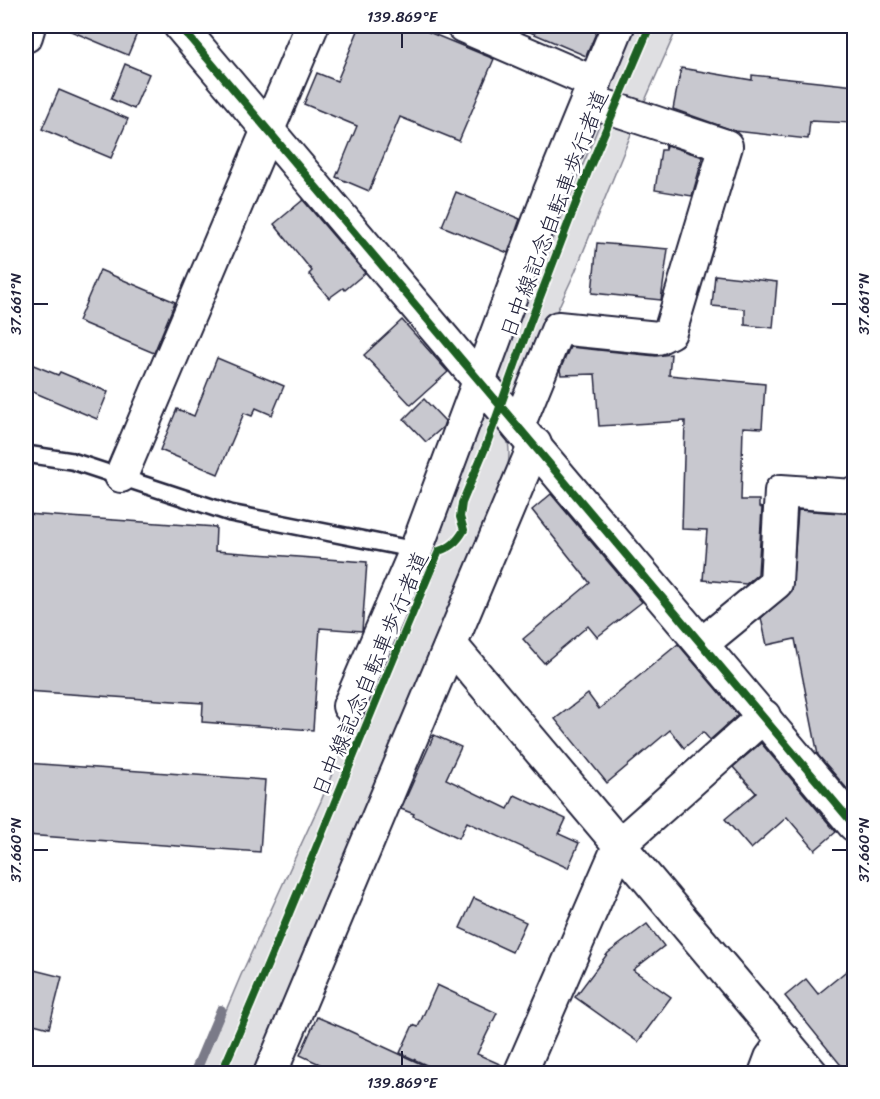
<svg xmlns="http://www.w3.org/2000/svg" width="880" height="1099" viewBox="0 0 880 1099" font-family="Sriracha,'Klee One',sans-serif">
<rect width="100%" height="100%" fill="#fff"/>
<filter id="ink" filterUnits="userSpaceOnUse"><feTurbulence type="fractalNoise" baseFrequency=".0167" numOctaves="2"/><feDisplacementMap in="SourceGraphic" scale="12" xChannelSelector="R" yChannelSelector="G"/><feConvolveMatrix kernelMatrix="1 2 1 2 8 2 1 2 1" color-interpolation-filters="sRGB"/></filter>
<g filter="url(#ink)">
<g fill="#dfdfe2" stroke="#80808e" stroke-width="1.5">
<polygon points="637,26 678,26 640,112 575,272 515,401 495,379 604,113 601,97 628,31 634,32"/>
<path d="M 486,416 C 506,434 512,438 508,466 L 253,1073 L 199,1074 L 241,975 L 321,801 L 476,417 Z"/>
</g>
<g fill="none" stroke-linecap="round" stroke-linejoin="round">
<polyline stroke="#7a7a88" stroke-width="10" points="194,1074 221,1010"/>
</g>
<g fill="#c8c8cf" stroke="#22223b" stroke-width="1.5">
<polygon points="59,26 140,26 128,55"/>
<polygon points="360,26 414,26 494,59 459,141 400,117 369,191 336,177 357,126 304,104 317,73 337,81"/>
<polygon points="516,26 599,26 586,56"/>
<polygon points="125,64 149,74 134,109 111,99"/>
<polygon points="681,68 752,80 752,75 855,86 855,123 810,121 808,139 735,131 673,109"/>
<polygon points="59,90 128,119 111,158 42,129"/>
<polygon points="666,145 703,157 692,196 655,190 661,150 665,150"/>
<polygon points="456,192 520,219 508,253 442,226"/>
<polygon points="303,200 365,273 345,290 343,288 329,298 309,274 312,271 274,224"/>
<polygon points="597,243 668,249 661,300 592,293"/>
<polygon points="100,270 175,302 154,353 78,321"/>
<polygon points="715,275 777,282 773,328 745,325 745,309 712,306"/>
<polygon points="402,320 448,372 411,405 364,355"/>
<polygon points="570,347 656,356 671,354 669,375 765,384 762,428 743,427 741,500 759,500 759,507 762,508 758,574 746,584 703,580 707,530 682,529 685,421 599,426 595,374 561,375 560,370"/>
<polygon points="217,358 284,386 272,415 256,408 252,416 244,413 218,474 160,450 177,409 194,416"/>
<polygon points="26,362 58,375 60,372 108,392 97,419 26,389"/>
<polygon points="424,399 445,421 443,427 426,442 404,419"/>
<polygon points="551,494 642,602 597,637 588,626 544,663 523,639 590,583 532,510"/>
<polygon points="798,510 855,514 855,559 851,598 855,598 855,798 818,755 795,639 767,645 761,618 792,591"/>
<polygon points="26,514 216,527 215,551 367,562 362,631 320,628 313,730 202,722 203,703 26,691"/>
<polygon points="678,644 738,715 710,740 703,732 684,748 670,730 607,783 555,719 588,694 599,709"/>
<polygon points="434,735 461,747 446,779 508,809 515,795 566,819 559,834 579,843 568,868 467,822 459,838 413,816 414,814 401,809"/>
<polygon points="761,743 836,832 815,850 787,817 751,849 725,819 756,793 733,767"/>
<polygon points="26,763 265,780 260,852 26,835"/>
<polygon points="474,898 526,922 512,952 460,928"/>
<polygon points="647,924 664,946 633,970 671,997 638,1042 575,997 608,953"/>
<polygon points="855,964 855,1074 848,1074 785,996 806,979 818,994"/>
<polygon points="26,968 62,977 49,1028 26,1022"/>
<polygon points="437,985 497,1013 477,1054 504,1066 502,1074 446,1074 400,1053 413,1025 418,1027"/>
<polygon points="317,1017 343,1028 443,1074 323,1074 326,1067 300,1055"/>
</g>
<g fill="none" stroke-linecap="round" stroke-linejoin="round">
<defs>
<polyline id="service" points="26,454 72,461 230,513 416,550"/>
<g id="minor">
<polyline points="180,26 854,825"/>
<polyline points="463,26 595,83"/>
<polyline points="26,36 29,26"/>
<polyline points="518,426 558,328 658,338 670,332 726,146 587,100"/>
<polyline points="121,476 312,26"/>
<polyline points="703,643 776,583 781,491 854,496"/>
<polyline points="451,645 812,1074"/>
<polyline points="349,706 416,550 550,191 618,26"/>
<polyline points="270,1074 535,444"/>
<polyline points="520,1074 620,844 764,716"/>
<polyline points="765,1074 771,1058 784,1040"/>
</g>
</defs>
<use href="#service" stroke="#22223b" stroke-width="20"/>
<use href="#minor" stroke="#22223b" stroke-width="36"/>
<use href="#service" stroke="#fff" stroke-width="15"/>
<use href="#minor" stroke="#fff" stroke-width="32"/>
<defs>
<g id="cycleway">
<polyline points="180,26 854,825"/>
<path d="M 221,1074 C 297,901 364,725 439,551 C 451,547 457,542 464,530 L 460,517 L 462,503 L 486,446 L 530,323 L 589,169 L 650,26"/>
</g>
</defs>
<use href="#cycleway" stroke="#fff" stroke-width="11"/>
<use href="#cycleway" stroke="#1b5e20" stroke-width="8"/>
</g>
</g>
<path fill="none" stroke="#22223b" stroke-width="2" d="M 402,33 L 402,48M 33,304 L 48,304M 832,304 L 847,304M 33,850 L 48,850M 832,850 L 847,850M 402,1051 L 402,1066"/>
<g text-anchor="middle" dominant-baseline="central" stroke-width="5" stroke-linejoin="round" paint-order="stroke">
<g font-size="22" fill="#22223b" stroke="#fff">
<text transform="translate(554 214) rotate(-69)">日中線記念自転車歩行者道</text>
<text transform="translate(370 674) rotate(-67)">日中線記念自転車歩行者道</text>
</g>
</g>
<rect width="880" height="1099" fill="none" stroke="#fff" stroke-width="66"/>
<rect x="33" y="33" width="814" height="1033" fill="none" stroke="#22223b" stroke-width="2"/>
<g font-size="15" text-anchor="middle" fill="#22223b">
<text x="402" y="22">139.869°E</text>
<text transform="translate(16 304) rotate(-90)" y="5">37.661°N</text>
<text transform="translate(864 304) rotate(-90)" y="5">37.661°N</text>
<text transform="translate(16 850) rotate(-90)" y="5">37.660°N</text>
<text transform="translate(864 850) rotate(-90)" y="5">37.660°N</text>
<text x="402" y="1088">139.869°E</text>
</g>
</svg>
